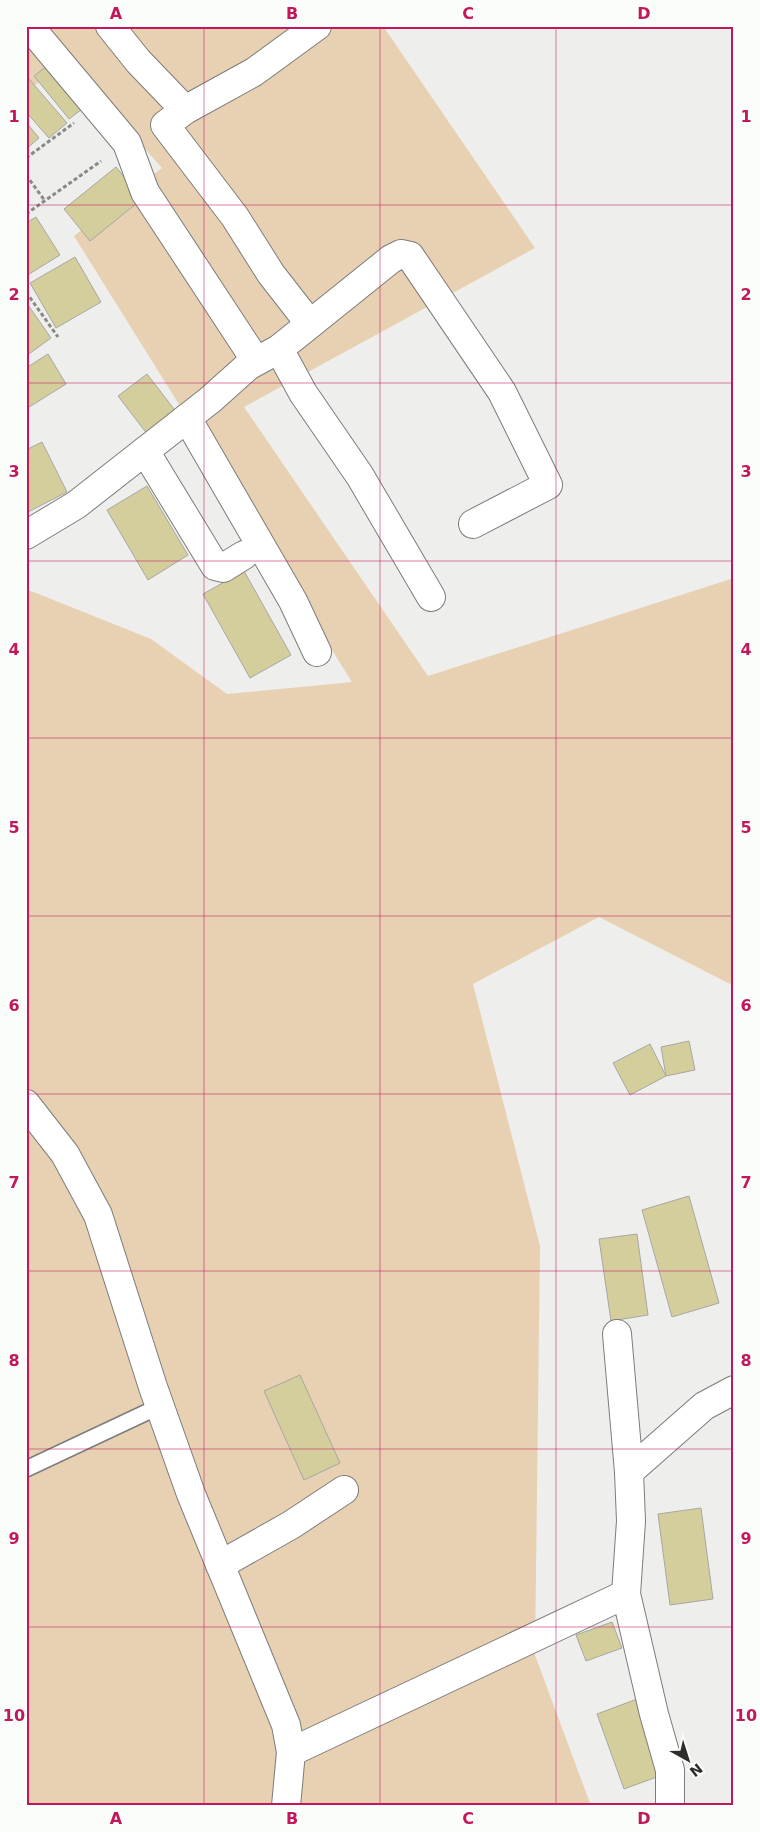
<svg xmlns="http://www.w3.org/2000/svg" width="760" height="1832" viewBox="0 0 760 1832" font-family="'DejaVu Sans',sans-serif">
<rect width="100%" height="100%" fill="#eeefec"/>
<polygon fill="#e8d0b2" points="26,26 383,26 535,248 244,407 428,676 734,578 734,986 599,917 473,984 540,1246 535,1655 591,1806 26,1806 26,589 151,639 227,694 352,682 74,236 162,168 67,61 26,92"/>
<g fill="#d4ce9c" stroke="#a7a7a4">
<polygon points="52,62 86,106 69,119 34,76"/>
<polygon points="29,79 67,123 49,138 26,112 26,82"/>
<polygon points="26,122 39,138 26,149"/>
<polygon points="116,167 142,199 90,241 64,209"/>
<polygon points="36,217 60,255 26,276 26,223"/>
<polygon points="75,257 101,302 56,328 30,283"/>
<polygon points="26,302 51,338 26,356"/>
<polygon points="48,354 66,384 26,409 26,368"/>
<polygon points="147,374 177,413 148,435 118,396"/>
<polygon points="42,442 67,492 26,513 26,450"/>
<polygon points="147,486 188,555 148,580 107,510"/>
<polygon points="244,571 291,655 250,678 203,594"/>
<polygon points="689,1041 695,1070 666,1076 661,1047"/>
<polygon points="650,1044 666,1076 630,1095 613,1063"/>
<polygon points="689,1196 719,1303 672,1317 642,1210"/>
<polygon points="637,1234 648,1315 611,1321 599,1239"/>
<polygon points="300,1375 340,1463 304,1480 264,1391"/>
<polygon points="701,1508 713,1599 670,1605 658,1514"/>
<polygon points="612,1622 622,1648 586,1661 576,1635"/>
<polygon points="637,1699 665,1774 624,1789 597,1714"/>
</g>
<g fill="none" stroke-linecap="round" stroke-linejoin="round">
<defs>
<polyline id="service" points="26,1469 160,1406"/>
<g id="minor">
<polyline points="29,26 127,143 145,192 256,361"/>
<polyline points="110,26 138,61 185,110"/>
<polyline points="310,324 271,274 235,217 165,125 185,110 254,72 317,26"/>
<polyline points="279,349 303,393 360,476 431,597"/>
<polyline points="187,418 293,601 317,652"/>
<polyline points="145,451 215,566 223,568 244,555"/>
<polyline points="26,535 76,505 210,400 248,366 279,349 391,259 401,254 410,256 502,392 548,485 473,524"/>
<polyline points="26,1104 65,1154 98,1215 153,1387 191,1494 286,1725 291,1752 286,1806"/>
<polyline points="617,1334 629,1472"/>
<polyline points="220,1565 291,1525 344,1490"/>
<polyline points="291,1752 626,1594"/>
<polyline points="670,1806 670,1770 654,1714 626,1594 631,1521 629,1472 704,1406 734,1390"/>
</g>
</defs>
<use href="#service" stroke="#7c7d7a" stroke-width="18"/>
<use href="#minor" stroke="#7c7d7a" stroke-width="30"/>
<g stroke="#898987" stroke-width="3" stroke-dasharray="4 2.5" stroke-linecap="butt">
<polyline points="26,158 74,123"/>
<polyline points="26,175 45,201"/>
<polyline points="26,214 101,161"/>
<polyline points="26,292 58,337"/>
</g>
<use href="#service" stroke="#fff" stroke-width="15"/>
<use href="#minor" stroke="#fff" stroke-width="28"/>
</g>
<path fill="none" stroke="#c2185b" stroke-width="1" stroke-opacity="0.55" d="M 204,26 L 204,1806M 380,26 L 380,1806M 556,26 L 556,1806M 26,205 L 734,205M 26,383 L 734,383M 26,561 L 734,561M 26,738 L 734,738M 26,916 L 734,916M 26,1094 L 734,1094M 26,1271 L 734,1271M 26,1449 L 734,1449M 26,1627 L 734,1627"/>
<rect width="760" height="1832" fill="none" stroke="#fbfdfa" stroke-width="55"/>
<g transform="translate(688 1760) rotate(141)" stroke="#fbfdfa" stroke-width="4" paint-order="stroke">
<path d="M0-4L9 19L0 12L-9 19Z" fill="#2e2e2d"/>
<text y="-8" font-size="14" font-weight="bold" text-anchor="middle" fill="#2e2e2d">N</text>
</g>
<rect x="28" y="28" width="704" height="1776" fill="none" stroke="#c2185b" stroke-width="2"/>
<g font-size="16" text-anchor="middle" font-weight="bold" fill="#c2185b">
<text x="116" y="19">A</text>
<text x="292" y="19">B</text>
<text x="468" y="19">C</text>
<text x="644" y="19">D</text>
<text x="14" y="122">1</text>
<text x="746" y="122">1</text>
<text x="14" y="300">2</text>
<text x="746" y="300">2</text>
<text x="14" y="477">3</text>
<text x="746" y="477">3</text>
<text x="14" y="655">4</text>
<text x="746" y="655">4</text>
<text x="14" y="833">5</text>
<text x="746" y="833">5</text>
<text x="14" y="1011">6</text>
<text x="746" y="1011">6</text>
<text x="14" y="1188">7</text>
<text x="746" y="1188">7</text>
<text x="14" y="1366">8</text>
<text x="746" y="1366">8</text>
<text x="14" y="1544">9</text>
<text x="746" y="1544">9</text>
<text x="14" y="1721">10</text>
<text x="746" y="1721">10</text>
<text x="116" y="1824">A</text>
<text x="292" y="1824">B</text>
<text x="468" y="1824">C</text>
<text x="644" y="1824">D</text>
</g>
</svg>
